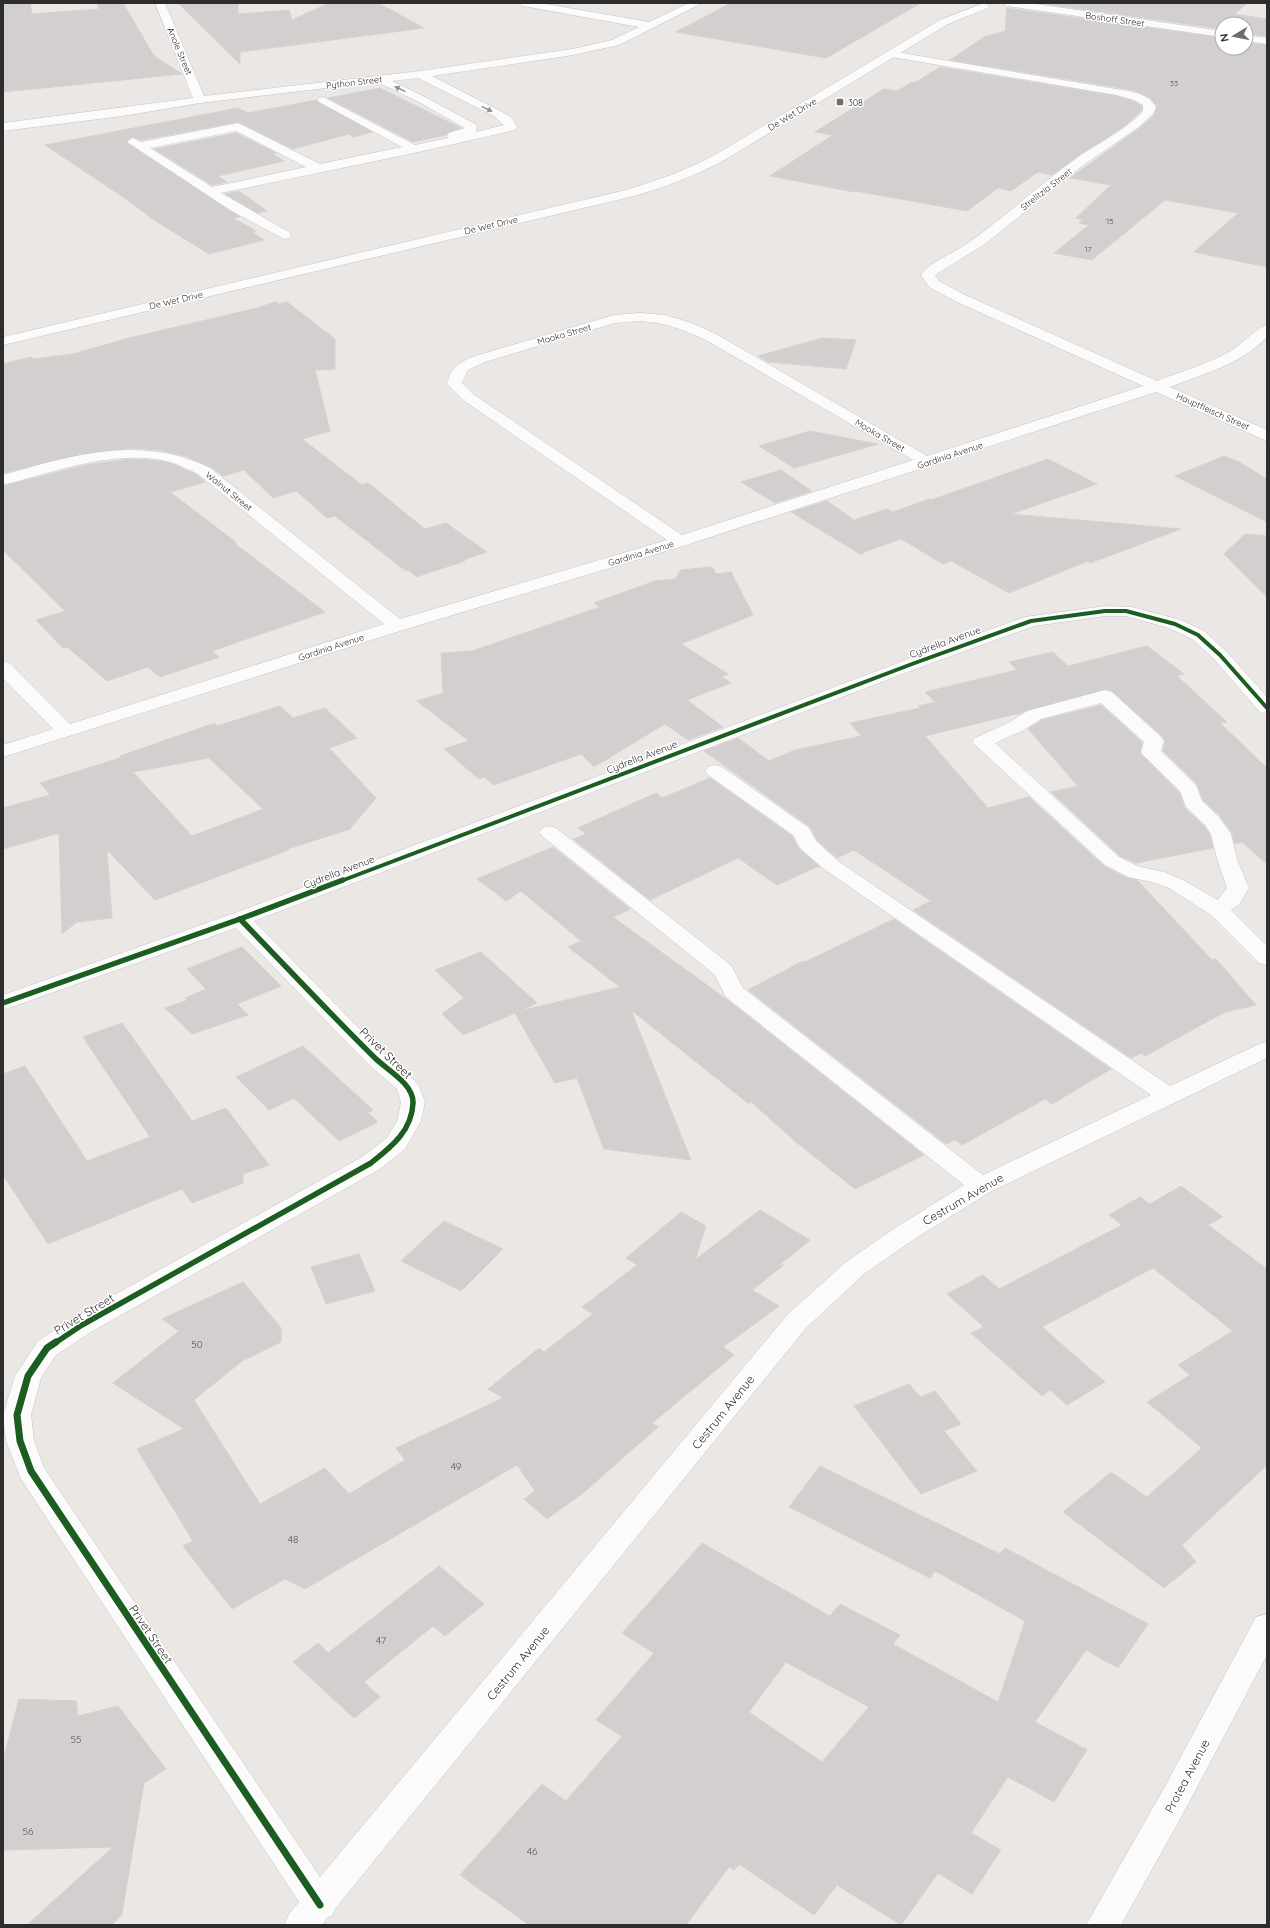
<svg xmlns="http://www.w3.org/2000/svg" width="1270" height="1928" viewBox="0 0 1270 1928" font-family="Quicksand,sans-serif">
<rect width="100%" height="100%" fill="#eae7e5"/>
<g fill="#d2cfce" stroke="#d5d2d0" fill-rule="evenodd">
<polygon points="3,3 30,3 32,14 99,9 97,3 123,3 154,56 182,74 3,92"/>
<polygon points="178,3 238,3 238,14 289,10 292,20 329,3 378,3 424,28 240,52 240,64"/>
<polygon points="731,3 921,3 826,58 676,32"/>
<polygon points="1039,3 1248,3 1234,14 1267,19 1267,36 1246,34 1246,24 1222,24 1222,29"/>
<polygon points="1007,8 1222,38 1222,48 1246,48 1246,43 1267,45 1267,267 1194,252 1238,213 1165,200 1092,260 1054,253 1089,225 1079,223 1084,220 1076,218 1111,185 1070,178 1141,127 1154,115 1157,106 1149,97 1133,90 950,60 984,37 1005,31"/>
<polygon points="940,67 1116,96 1133,101 1142,106 1142,110 1127,124 1052,175 1038,172 1011,191 998,188 967,211 856,191 854,192 770,176 833,135 815,132 884,89 897,91 913,82 916,82"/>
<polygon points="380,88 461,128 449,132 446,135 413,142 328,98"/>
<polygon points="316,100 372,132 353,137 349,134 293,149 238,122 141,140 132,137 126,142 240,217 233,218 256,231 252,232 264,240 209,254 154,220 129,201 45,145 238,108 248,113"/>
<polygon points="236,133 276,153 273,154 284,161 218,176 227,182 212,185 154,149"/>
<polygon points="239,191 267,211 258,213 225,194"/>
<polygon points="275,302 279,304 287,302 335,339 335,369 315,370 330,431 302,439 362,485 368,483 425,529 446,523 487,552 463,560 465,561 416,577 408,570 406,571 335,516 327,518 296,491 273,498 244,470 223,476 211,467 185,456 159,450 132,448 80,454 3,473 3,364 31,357 33,359 73,354 129,338 257,308"/>
<polygon points="822,338 856,340 846,369 768,362 758,356"/>
<polygon points="810,431 878,444 794,468 759,446"/>
<polygon points="1224,456 1239,462 1267,479 1267,522 1175,476"/>
<polygon points="129,459 150,460 170,463 197,475 205,482 170,492 237,543 234,543 325,612 212,651 219,657 160,677 148,667 107,681 67,647 63,648 36,620 65,611 3,550 3,486 86,465"/>
<polygon points="1048,459 1097,484 1011,514 1181,529 1090,563 1088,561 1009,593 951,561 943,564 901,539 864,552 862,555 791,512 827,501 854,520 887,509 893,512 929,499 931,500"/>
<polygon points="781,470 812,491 775,503 741,482"/>
<polygon points="1245,534 1267,536 1267,597 1224,554"/>
<polygon points="712,567 716,574 731,572 753,615 681,644 728,674 722,677 731,683 687,700 723,727 688,740 665,724 594,767 581,754 494,785 484,777 479,779 444,749 469,741 417,701 443,693 441,653 472,651 600,607 594,603 655,581 675,579 681,570"/>
<polygon points="1147,646 1184,674 1177,676 1227,722 1220,723 1267,768 1267,864 1242,842 1235,844 1232,833 1220,816 1203,800 1197,784 1163,751 1165,741 1162,736 1112,691 1105,689 1027,710 1017,715 1016,714 925,736 988,808 1029,797 1104,866 1127,878 1137,880 1212,960 1216,959 1256,1005 1225,1012 1145,1056 1141,1053 1131,1058 913,910 931,901 854,850 837,858 817,840 810,827 704,751 738,738 769,761 795,750 861,736 850,723 920,708 918,706 935,702 925,692 1017,670 1009,662 1053,652 1068,666"/>
<polygon points="1101,705 1142,742 1140,753 1179,792 1185,808 1204,826 1210,835 1213,848 1136,863 1120,856 1051,792 1078,786 1028,729 1042,720"/>
<path d="M 280,706 L 293,718 L 325,708 L 357,738 L 329,748 L 376,798 L 350,829 L 288,849 L 289,850 L 155,900 L 107,850 L 112,918 L 77,922 L 62,934 L 59,833 L 3,849 L 3,808 L 50,795 L 40,783 L 120,758 L 120,756 L 215,723 L 217,726 ZM 209,758 L 263,809 L 192,836 L 133,772 Z"/>
<polygon points="710,778 792,836 799,849 819,866 777,885 738,858 650,900 573,839 586,834 578,828 656,793 662,798"/>
<polygon points="553,847 630,909 613,917 729,1001 924,1155 855,1189 796,1142 750,1101 749,1104 631,1010 691,1160 604,1149 577,1078 555,1083 515,1013 463,1035 442,1014 464,998 435,970 481,952 537,1003 520,1011 620,987 568,947 581,941 521,891 506,901 477,879"/>
<polygon points="894,919 1111,1069 1052,1104 1045,1099 962,1145 955,1140 946,1144 748,990 803,961 805,962"/>
<polygon points="242,947 281,986 237,1004 248,1015 192,1034 165,1008 188,1000 185,998 206,989 187,969"/>
<polygon points="122,1023 192,1121 226,1108 269,1165 243,1174 243,1183 192,1203 182,1189 48,1244 3,1175 3,1074 25,1066 87,1161 150,1137 83,1037"/>
<polygon points="303,1046 373,1110 368,1113 378,1122 339,1141 294,1098 269,1110 236,1077"/>
<polygon points="1181,1186 1223,1217 1208,1225 1267,1269 1267,1465 1182,1545 1196,1562 1164,1588 1063,1512 1111,1472 1147,1497 1202,1448 1147,1402 1190,1375 1178,1365 1233,1331 1153,1268 1042,1327 1105,1382 1067,1405 1050,1390 1042,1396 971,1333 984,1327 947,1294 983,1275 999,1289 1122,1225 1109,1215 1140,1197 1150,1204"/>
<polygon points="760,1210 810,1240 779,1265 784,1265 752,1290 779,1306 723,1347 734,1355 652,1423 658,1427 583,1493 547,1519 524,1499 535,1491 517,1465 305,1589 285,1579 232,1609 183,1546 193,1541 137,1449 184,1429 113,1383 179,1331 162,1319 243,1282 281,1328 281,1342 242,1361 194,1400 260,1504 325,1468 349,1494 405,1460 396,1448 503,1398 488,1389 539,1348 544,1352 593,1314 582,1307 637,1265 626,1258 681,1212 706,1226 695,1260"/>
<polygon points="444,1221 503,1249 461,1291 401,1261"/>
<polygon points="359,1254 375,1291 326,1304 311,1267"/>
<polygon points="909,1384 920,1397 935,1391 961,1424 944,1431 977,1471 921,1494 854,1406"/>
<path d="M 820,1466 L 1000,1554 L 1005,1548 L 1148,1624 L 1118,1668 L 1086,1650 L 1035,1722 L 1087,1750 L 1054,1802 L 1008,1777 L 971,1833 L 1001,1850 L 972,1894 L 938,1873 L 901,1925 L 837,1885 L 814,1915 L 739,1864 L 734,1870 L 729,1867 L 686,1925 L 529,1925 L 460,1875 L 542,1784 L 566,1801 L 622,1736 L 596,1720 L 654,1653 L 622,1633 L 702,1543 L 830,1616 L 840,1604 L 900,1635 L 893,1644 L 998,1702 L 1025,1621 L 935,1571 L 930,1578 L 789,1507 ZM 786,1662 L 869,1707 L 822,1762 L 749,1712 Z"/>
<polygon points="439,1566 484,1604 445,1636 433,1626 364,1682 380,1697 354,1718 293,1662 318,1643 328,1653"/>
<polygon points="19,1699 76,1701 78,1716 118,1706 166,1769 144,1783 122,1914 112,1925 27,1925 113,1847 3,1850 3,1761"/>
</g>
<g fill="none" stroke-linecap="round" stroke-linejoin="round">
<defs>
<g id="minor">
<path d="M 155,3 L 165,3 L 204,96 L 420,71 L 573,49 L 612,40 L 639,27 L 523,6 L 518,3 L 540,3 L 649,22 L 689,3 L 702,3 L 619,45 L 573,55 L 432,76 L 502,112 L 512,118 L 517,127 L 515,130 L 414,153 L 221,193 L 289,232 L 291,235 L 289,238 L 284,239 L 230,210 L 127,142 L 133,138 L 141,142 L 238,123 L 320,164 L 402,147 L 319,102 L 317,100 L 319,98 L 323,97 L 415,145 L 448,138 L 447,136 L 449,133 L 465,128 L 417,101 L 377,82 L 200,103 L 123,116 L 3,131 L 3,123 L 193,98 ZM 418,78 L 494,116 L 504,125 L 476,132 L 477,127 L 475,124 L 425,97 L 392,81 ZM 236,131 L 306,167 L 212,187 L 150,148 Z"/>
<polygon points="1002,3 1029,3 1222,31 1222,37 1007,6"/>
<polygon points="1246,35 1267,38 1267,44 1246,41"/>
<path d="M 890,51 L 1116,89 C 1131,91 1148,93 1156,107 L 1153,114 L 1140,126 L 1082,166 L 985,244 L 935,275 L 939,281 L 965,295 L 1157,381 C 1182,371 1209,364 1232,350 C 1243,344 1257,327 1267,325 L 1267,337 C 1241,364 1204,374 1170,387 L 1267,430 L 1267,441 L 1156,392 L 686,545 L 403,630 L 3,757 L 3,745 L 53,729 L 3,678 L 3,661 L 10,663 L 70,724 L 384,624 L 198,474 C 189,470 180,465 170,462 C 118,448 54,472 3,485 L 3,475 C 71,455 142,434 210,468 L 400,619 L 667,540 L 463,400 L 447,384 C 451,368 459,362 475,356 L 614,315 L 640,313 L 665,315 L 692,323 L 716,334 L 927,456 L 1143,386 L 955,301 L 929,287 L 921,275 C 932,260 953,254 968,243 C 1005,217 1038,186 1074,160 C 1096,144 1125,131 1143,111 L 1143,105 L 1134,100 L 1116,95 L 886,56 L 885,54 L 886,52 ZM 640,321 C 667,323 681,329 706,340 L 913,460 L 682,535 L 473,394 L 462,383 L 468,370 L 485,362 L 615,323 Z"/>
<polygon points="1105,606 1132,607 1181,620 1204,631 1226,651 1267,697 1267,714 1260,712 1214,659 1192,639 1169,628 1126,616 1105,616 1034,626 918,668 254,921 384,1054 415,1081 419,1086 425,1102 421,1121 405,1149 380,1169 91,1332 56,1355 41,1378 31,1415 34,1441 44,1468 320,1877 788,1314 846,1262 895,1228 964,1185 726,997 714,974 542,836 539,832 542,828 549,826 556,828 731,965 743,988 983,1175 1151,1095 824,869 800,848 793,835 708,775 705,771 708,767 715,765 722,767 809,828 816,841 838,861 1170,1086 1259,1044 1267,1042 1267,1058 990,1192 913,1240 864,1274 806,1328 335,1909 332,1916 328,1917 322,1925 284,1925 289,1914 299,1902 21,1479 6,1441 3,1415 15,1376 38,1341 73,1318 362,1157 387,1138 397,1121 401,1102 397,1089 368,1064 236,928 3,1010 3,995 232,914 906,660 1025,617"/>
<path d="M 1105,690 L 1112,692 L 1161,737 L 1164,741 L 1161,751 L 1196,785 L 1202,801 L 1219,817 L 1231,834 L 1237,859 L 1249,888 L 1239,905 L 1231,910 L 1267,946 L 1267,965 L 1259,963 L 1211,915 L 1169,888 L 1152,882 L 1128,877 L 1105,865 L 972,742 L 975,738 L 1008,723 L 1027,711 ZM 1101,703 L 1144,742 L 1141,752 L 1144,756 L 1180,791 L 1186,807 L 1205,825 L 1211,834 L 1217,859 L 1227,888 L 1218,900 L 1183,880 L 1164,872 L 1140,867 L 1119,857 L 995,743 L 1022,731 L 1041,719 Z"/>
<polygon points="1267,1614 1267,1655 1185,1810 1121,1925 1086,1925 1163,1790 1256,1617"/>
</g>
<path id="tertiary" d="M 984,3 L 989,6 L 988,8 L 948,24 L 728,158 C 697,175 664,188 630,197 L 3,345 L 3,337 L 626,190 C 659,180 690,169 720,152 L 940,20 Z"/>
</defs>
<use href="#minor" stroke="#c5c4c5" stroke-width="1"/>
<use href="#tertiary" stroke="#c5c4c5" stroke-width="1"/>
<use href="#minor" fill="#fcfbfb" fill-rule="evenodd"/>
<use href="#tertiary" fill="#fcfbfb" fill-rule="evenodd"/>
<defs>
<polyline id="cycleway-far2" points="341,881 912,664 1031,621 1105,611 1126,611 1175,624 1198,635 1220,655 1267,708"/>
<g id="cycleway-far1">
<polyline points="3,1003 240,919 343,880"/>
<path d="M 55,1343 L 82,1325 L 371,1163 C 391,1147 412,1131 413,1103 C 414,1084 387,1070 375,1058 C 329,1013 285,965 240,919"/>
</g>
<polyline id="cycleway" points="56,1342 47,1348 28,1376 17,1415 20,1441 31,1471 320,1905"/>
</defs>
<use href="#cycleway-far2" stroke="#fff" stroke-width="6"/>
<use href="#cycleway-far1" stroke="#fff" stroke-width="8"/>
<use href="#cycleway" stroke="#fff" stroke-width="10"/>
<use href="#cycleway-far2" stroke="#1b5e20" stroke-width="4"/>
<use href="#cycleway-far1" stroke="#1b5e20" stroke-width="5.5"/>
<use href="#cycleway" stroke="#1b5e20" stroke-width="7"/>
</g>
<defs><path id="oneway-solid" d="M-6-.8H1V-3.2L6.5 0L1 3.2V.8H-6Z"/></defs>
<g fill="#949494">
<use href="#oneway-solid" transform="translate(400 89) rotate(-154)"/>
<use href="#oneway-solid" transform="translate(487 109) rotate(26)"/>
</g>
<rect fill="#6f6e6d" stroke="#fff" stroke-width="1.5" x="836" y="98" width="8" height="8" rx="2"/>
<g text-anchor="middle" dominant-baseline="central" stroke-width="3" stroke-linejoin="round" paint-order="stroke">
<g font-size="8" fill="#575656">
<text x="1174" y="83">33</text>
<text x="1110" y="221">15</text>
<text x="1088" y="249">17</text>
</g>
<g font-size="9" fill="#2d2d2d" stroke="#fff">
<text transform="translate(1115 19) rotate(8)">Boshoff Street</text>
<text transform="translate(180 51) rotate(67)">Anole Street</text>
<text transform="translate(354 82) rotate(-7)">Python Street</text>
<text transform="translate(792 114) rotate(-31)">De Wet Drive</text>
<text transform="translate(1046 189) rotate(-38)">Strelitzia Street</text>
<text transform="translate(491 225) rotate(-13)">De Wet Drive</text>
<text transform="translate(176 300) rotate(-13)">De Wet Drive</text>
<text transform="translate(564 334) rotate(-16)">Mooka Street</text>
<text transform="translate(1213 411) rotate(24)">Hauptfleisch Street</text>
<text transform="translate(880 435) rotate(30)">Mooka Street</text>
<text transform="translate(950 455) rotate(-18)">Gardinia Avenue</text>
<text transform="translate(229 491) rotate(39)">Walnut Street</text>
<text transform="translate(641 553) rotate(-17)">Gardinia Avenue</text>
<text transform="translate(331 647) rotate(-18)">Gardinia Avenue</text>
</g>
<g font-size="9" fill="#2d2d2d" stroke="#fff" text-anchor="start">
<text x="848" y="102">308</text>
</g>
<g font-size="10" fill="#2d2d2d" stroke="#fff">
<text transform="translate(945 642) rotate(-20)">Cydrella Avenue</text>
<text transform="translate(642 757) rotate(-21)">Cydrella Avenue</text>
<text transform="translate(339 872) rotate(-21)">Cydrella Avenue</text>
</g>
<g font-size="10" fill="#575656">
<text x="197" y="1344">50</text>
<text x="456" y="1466">49</text>
<text x="293" y="1539">48</text>
<text x="381" y="1640">47</text>
<text x="76" y="1739">55</text>
<text x="28" y="1831">56</text>
<text x="532" y="1851">46</text>
</g>
<g font-size="12" fill="#2d2d2d" stroke="#fff">
<text transform="translate(386 1053) rotate(44)">Privet Street</text>
<text transform="translate(963 1199) rotate(-30)">Cestrum Avenue</text>
<text transform="translate(84 1314) rotate(-31)">Privet Street</text>
<text transform="translate(723 1412) rotate(-51)">Cestrum Avenue</text>
<text transform="translate(151 1634) rotate(56)">Privet Street</text>
<text transform="translate(518 1663) rotate(-51)">Cestrum Avenue</text>
<text transform="translate(1187 1776) rotate(-62)">Protea Avenue</text>
</g>
</g>
<rect width="1270" height="1928" fill="none" stroke="#2d2d2d" stroke-width="8"/>
<g transform="translate(1234 36) rotate(260)"><circle r="19" fill="#ffffff" stroke="#ababab"/>
<path d="M0-3L7 15L0 10L-7 15Z" fill="#6f6e6d"/>
<text y="-6" font-size="11" font-weight="bold" text-anchor="middle" fill="#2d2d2d">N</text>
</g>
</svg>
